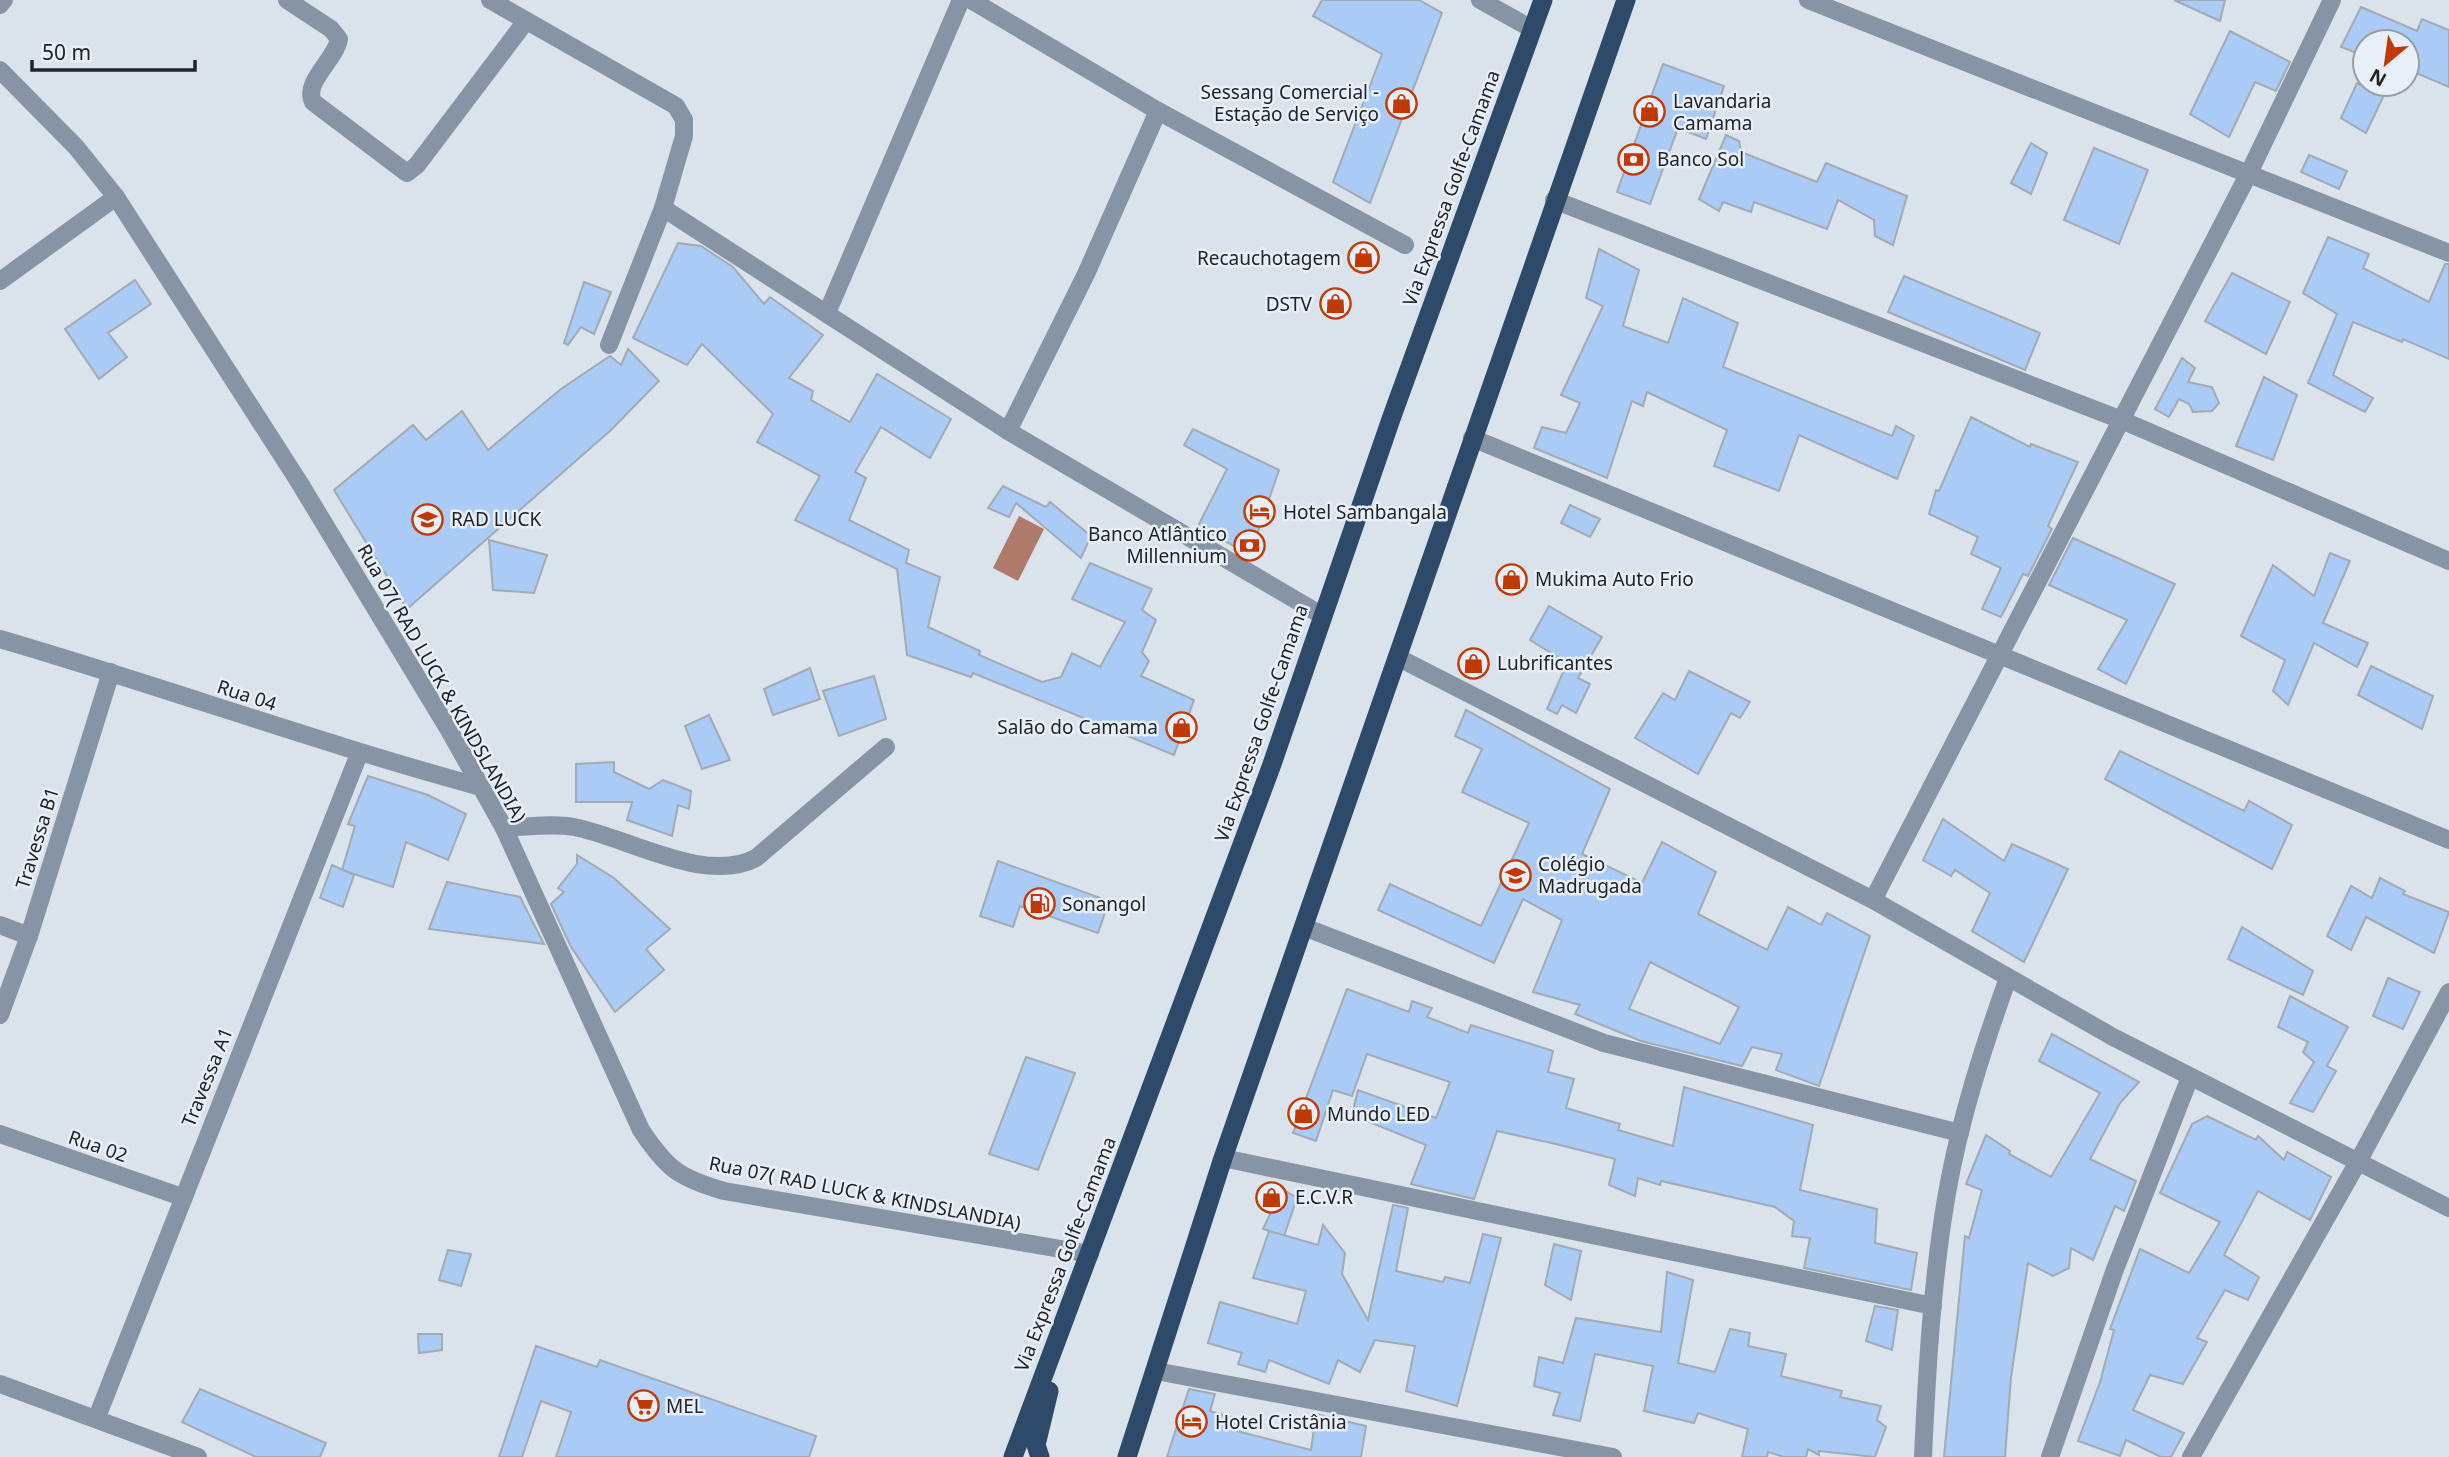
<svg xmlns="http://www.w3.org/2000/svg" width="2449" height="1457" viewBox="0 0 2449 1457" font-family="'Noto Sans',sans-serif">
<rect width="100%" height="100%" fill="#dae2eb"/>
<polygon fill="#ae7a6a" points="1019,516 1044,529 1018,581 993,568"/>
<g fill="#a9cbf6" stroke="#a2aab3" stroke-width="2" fill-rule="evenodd">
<polygon points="1322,0 1419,0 1442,13 1370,203 1333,182 1382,54 1313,16"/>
<polygon points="2174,0 2225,0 2220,21"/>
<polygon points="2361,7 2417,31 2422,19 2449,30 2449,87 2407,69 2407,42 2365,42 2365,56 2341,47"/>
<polygon points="2230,31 2290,62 2276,91 2255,82 2229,137 2190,114"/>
<polygon points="1663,64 1724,86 1706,139 1678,128 1650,204 1617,192"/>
<polygon points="2357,83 2384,95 2366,133 2341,118"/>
<polygon points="1726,135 1739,141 1741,152 1817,182 1826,163 1907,196 1893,245 1875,236 1874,220 1838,200 1827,229 1754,202 1751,212 1723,202 1719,211 1699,199"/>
<polygon points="2031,143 2047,153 2031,194 2011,183"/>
<polygon points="2094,148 2148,170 2119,244 2064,220"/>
<polygon points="2309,155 2347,171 2339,189 2301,172"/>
<polygon points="2328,237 2369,254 2363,268 2429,302 2445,264 2449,264 2449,359 2403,339 2402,342 2353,322 2333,375 2373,398 2365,412 2308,383 2337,314 2303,293"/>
<polygon points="678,243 701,246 733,267 764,304 770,297 823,335 789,378 813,391 811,400 850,422 877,374 951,419 930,458 881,427 855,472 866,478 849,520 909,550 906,563 940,577 928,627 980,651 979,655 1042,682 1061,677 1072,653 1100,667 1125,622 1072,599 1090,563 1152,589 1142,610 1156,620 1142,652 1149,661 1141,676 1194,700 1174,755 973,673 971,677 907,655 897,569 795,520 820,476 757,442 773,414 702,344 687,365 633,338"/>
<polygon points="1599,249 1639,270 1623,326 1668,343 1683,298 1738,323 1723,367 1892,436 1896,426 1914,436 1897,479 1799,435 1779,491 1714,466 1727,430 1647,392 1643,406 1632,401 1607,478 1534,448 1542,427 1566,433 1580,403 1561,395 1603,306 1586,298"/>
<polygon points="2232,273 2290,302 2266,354 2205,321"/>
<polygon points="1904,276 2040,333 2025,370 1888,312"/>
<polygon points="135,280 151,304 108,333 127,357 99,379 65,329"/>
<polygon points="584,282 611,292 594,334 581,327 568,345 564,343"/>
<polygon points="628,349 659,381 611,430 407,609 334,490 413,425 426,440 462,411 488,450 561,389 610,356 621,365"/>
<polygon points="2182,358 2195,368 2188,382 2212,387 2219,403 2212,411 2193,412 2189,404 2179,399 2169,417 2155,409"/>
<polygon points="2264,377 2297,395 2273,460 2236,446"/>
<polygon points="1971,417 2030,447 2031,444 2078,462 2048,526 2052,529 2028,576 2023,574 2001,617 1982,609 2001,568 1971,554 1978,537 1929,514 1936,490 1939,491"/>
<polygon points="1193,429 1279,470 1250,555 1198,526 1227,469 1184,445"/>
<polygon points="1003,486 1046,507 1050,502 1091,536 1081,558 1016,503 1009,517 988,508"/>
<polygon points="1570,505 1600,519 1590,537 1561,523"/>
<polygon points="2073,538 2175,584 2126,684 2098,669 2127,620 2049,585"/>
<polygon points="489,540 547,555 534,593 493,590"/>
<polygon points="2330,553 2350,561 2323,623 2368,643 2357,667 2314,643 2288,705 2273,691 2285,660 2241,636 2273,565 2314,596"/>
<polygon points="1549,606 1602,637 1578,678 1590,684 1576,713 1562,705 1557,714 1547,709 1567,663 1530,640"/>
<polygon points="2371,666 2433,696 2422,729 2358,695"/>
<polygon points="810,668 820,699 773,715 764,689"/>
<polygon points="1689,671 1750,702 1740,718 1731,713 1698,774 1635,738 1663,693 1675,700"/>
<polygon points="874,676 886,719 839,736 823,691"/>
<path d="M 1466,710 L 1610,789 L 1582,854 L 1642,883 L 1662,842 L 1716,872 L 1698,914 L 1767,950 L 1788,907 L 1821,925 L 1827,913 L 1870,936 L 1819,1086 L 1776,1070 L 1782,1054 L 1752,1047 L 1742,1066 L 1641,1041 L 1575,1014 L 1580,1005 L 1533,992 L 1562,920 L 1523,899 L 1494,963 L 1378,910 L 1390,884 L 1481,926 L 1529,823 L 1462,792 L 1482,749 L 1455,736 ZM 1650,962 L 1739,1007 L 1720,1044 L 1629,1009 Z"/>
<polygon points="709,715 730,760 702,769 685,726"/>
<polygon points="2120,751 2244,811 2249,801 2292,825 2272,869 2105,779"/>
<polygon points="614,762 614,772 649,789 663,780 691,791 689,809 678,805 672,836 627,820 632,802 576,802 576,764"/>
<polygon points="368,776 428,795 466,814 448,860 406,842 393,887 342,870 355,826 348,824"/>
<polygon points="1943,819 2004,861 2012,844 2068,869 2024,962 1972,931 1990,893 1955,870 1951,876 1923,860"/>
<polygon points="577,855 614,878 670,929 646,949 664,970 615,1012 571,947 551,904 564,892 558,888 577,864"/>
<polygon points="998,861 1109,901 1098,933 1020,906 1013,927 980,916"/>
<polygon points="332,865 354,875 343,907 320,898"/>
<polygon points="2380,878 2405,891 2403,894 2449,912 2434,953 2366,917 2351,950 2327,936 2351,886 2372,898"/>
<polygon points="447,882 520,897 544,944 429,929"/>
<polygon points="2242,927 2313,971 2303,995 2228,959"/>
<polygon points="2388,978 2420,992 2403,1029 2373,1016"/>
<polygon points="1347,989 1409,1012 1412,1001 1432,1008 1427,1017 1468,1033 1471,1025 1553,1051 1548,1072 1574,1079 1566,1108 1620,1124 1618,1130 1673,1146 1684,1087 1813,1125 1800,1190 1877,1209 1875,1243 1917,1253 1911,1290 1804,1268 1810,1238 1792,1236 1794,1221 1775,1207 1661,1181 1660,1185 1638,1178 1635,1196 1609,1185 1615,1159 1556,1144 1497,1131 1474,1199 1411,1184 1426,1145 1352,1115 1358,1090 1436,1118 1450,1082 1367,1054 1352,1096 1333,1090 1316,1141 1293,1133"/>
<polygon points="2290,996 2348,1027 2327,1066 2336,1071 2313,1112 2290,1103 2314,1062 2303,1052 2308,1042 2278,1027"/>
<polygon points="2052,1034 2139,1082 2120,1103 2090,1159 2136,1181 2124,1211 2115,1206 2093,1260 2071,1248 2069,1268 2053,1276 2028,1263 2011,1377 2005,1457 1944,1457 1965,1236 1969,1238 1982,1190 1966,1184 1986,1135 2010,1151 2009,1154 2051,1177 2100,1093 2039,1061"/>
<polygon points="1026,1057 1075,1073 1038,1170 989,1154"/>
<polygon points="2207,1116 2256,1140 2258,1136 2284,1160 2287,1152 2331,1177 2310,1220 2258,1191 2224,1255 2259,1277 2248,1300 2225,1290 2197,1338 2207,1342 2183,1384 2150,1375 2133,1410 2184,1433 2171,1457 2161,1457 2126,1440 2120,1456 2078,1441 2100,1382 2114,1330 2110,1329 2140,1249 2189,1273 2220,1222 2160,1193 2192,1124"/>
<polygon points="1282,1189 1297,1198 1284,1236 1263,1229"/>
<polygon points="1393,1205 1408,1208 1396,1271 1443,1282 1445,1277 1470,1283 1483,1234 1501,1238 1457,1406 1406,1391 1415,1346 1375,1340 1360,1372 1338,1360 1329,1384 1269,1360 1265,1372 1238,1364 1242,1353 1208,1343 1220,1302 1297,1324 1306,1291 1253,1278 1269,1231 1318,1245 1323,1225 1345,1253 1342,1274 1368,1320"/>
<polygon points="1554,1244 1581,1251 1571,1300 1545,1285"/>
<polygon points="448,1250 471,1254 461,1286 439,1280"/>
<polygon points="1667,1272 1693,1280 1678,1363 1715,1372 1730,1329 1750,1333 1748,1346 1786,1354 1781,1376 1842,1391 1840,1397 1881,1406 1877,1420 1886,1427 1875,1457 1819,1451 1819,1455 1808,1449 1806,1457 1784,1457 1768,1452 1767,1457 1742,1457 1748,1429 1698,1413 1694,1423 1644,1411 1653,1366 1595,1354 1580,1421 1553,1415 1560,1393 1534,1386 1539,1357 1563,1363 1576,1318 1661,1332"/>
<polygon points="1875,1306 1898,1310 1892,1350 1866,1341"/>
<polygon points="418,1334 442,1334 442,1350 419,1353"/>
<polygon points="536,1346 597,1367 600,1360 816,1436 809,1457 556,1457 571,1412 541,1401 522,1457 499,1457"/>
<polygon points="200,1389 326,1443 320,1457 256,1457 182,1422"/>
<polygon points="1189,1389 1215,1394 1210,1411 1236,1419 1233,1430 1311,1450 1316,1414 1366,1426 1361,1457 1167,1457"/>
</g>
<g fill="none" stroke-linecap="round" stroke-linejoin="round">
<g stroke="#8694a6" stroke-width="18">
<path d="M 287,0 L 331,29 L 339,39 C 336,59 303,82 313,102 L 407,173 L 417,165 L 526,21"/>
<polyline points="490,0 676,106 684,120 684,136 663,208 609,345"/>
<polyline points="971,0 1158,111 1405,245"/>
<polyline points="1480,0 1532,29"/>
<polyline points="1808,0 2449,253"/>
<polyline points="0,5 4,0"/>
<path d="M 0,70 L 76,147 L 116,197 L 299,482 L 449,730 L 504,828 L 641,1130 C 667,1169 679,1178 724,1191 L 1090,1254"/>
<polyline points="1554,200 2119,419 2449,561"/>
<polyline points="663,208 1008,431 1323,616"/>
<polyline points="0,281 116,197"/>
<polyline points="827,313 961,0"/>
<polyline points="1008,431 1086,274 1158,111"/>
<polyline points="1472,438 2449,840"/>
<path d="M 0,639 C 161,686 319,743 481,787"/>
<path d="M 504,828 C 526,827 552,823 574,827 C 627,837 705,885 756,858 L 886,747"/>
<polyline points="1873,900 2249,173 2332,0"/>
<polyline points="0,925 29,936"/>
<polyline points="1304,927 1604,1043 1960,1133"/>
<polyline points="0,1015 29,936 111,672"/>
<polyline points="0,1134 182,1197"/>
<polyline points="1223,1158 1933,1306"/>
<polyline points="1156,1371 1613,1457"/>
<polyline points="0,1384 198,1457"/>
<polyline points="97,1417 359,754"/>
<path d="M 1923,1457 C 1927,1369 1932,1280 1947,1193 C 1960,1119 1983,1048 2008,978"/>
<polyline points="2050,1457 2114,1272 2190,1077"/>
<polyline points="2191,1457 2359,1160 2449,992"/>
</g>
<polyline stroke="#8694a6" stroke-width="18" points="1397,657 1873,900 2113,1037 2449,1208"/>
<g stroke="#2e4a6a" stroke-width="19">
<polyline points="1013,1457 1271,767 1391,419 1543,0"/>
<polyline points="1040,1457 1036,1445 1049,1391"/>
<polyline points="1127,1457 1223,1158 1626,0"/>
</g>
</g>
<defs>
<symbol id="shop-ring" viewBox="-11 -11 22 22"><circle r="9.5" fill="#e8eff9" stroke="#c03900" stroke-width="1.5"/><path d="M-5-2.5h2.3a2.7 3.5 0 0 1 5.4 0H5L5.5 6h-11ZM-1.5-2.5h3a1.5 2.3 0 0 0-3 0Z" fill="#c03900"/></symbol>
<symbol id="bank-ring" viewBox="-11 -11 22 22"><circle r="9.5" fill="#e8eff9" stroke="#c03900" stroke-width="1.5"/><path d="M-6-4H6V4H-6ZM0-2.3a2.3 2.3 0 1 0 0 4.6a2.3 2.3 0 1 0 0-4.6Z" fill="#c03900"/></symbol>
<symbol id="hotel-ring" viewBox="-11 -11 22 22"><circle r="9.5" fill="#e8eff9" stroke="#c03900" stroke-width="1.5"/><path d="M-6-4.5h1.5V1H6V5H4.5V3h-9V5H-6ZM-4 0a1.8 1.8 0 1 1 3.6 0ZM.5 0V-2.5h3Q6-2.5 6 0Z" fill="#c03900"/></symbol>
<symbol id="school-ring" viewBox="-11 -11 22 22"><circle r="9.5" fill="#e8eff9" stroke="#c03900" stroke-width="1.5"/><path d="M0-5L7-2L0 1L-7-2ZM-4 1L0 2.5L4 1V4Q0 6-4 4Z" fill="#c03900"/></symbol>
<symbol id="university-ring" viewBox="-11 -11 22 22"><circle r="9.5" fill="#e8eff9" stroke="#c03900" stroke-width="1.5"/><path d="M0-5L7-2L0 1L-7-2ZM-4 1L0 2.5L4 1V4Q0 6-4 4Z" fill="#c03900"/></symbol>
<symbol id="fuel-ring" viewBox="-11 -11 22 22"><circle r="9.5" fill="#e8eff9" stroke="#c03900" stroke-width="1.5"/><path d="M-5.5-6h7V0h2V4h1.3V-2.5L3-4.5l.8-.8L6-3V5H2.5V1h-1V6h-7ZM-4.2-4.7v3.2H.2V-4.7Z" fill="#c03900"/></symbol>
<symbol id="supermarket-ring" viewBox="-11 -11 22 22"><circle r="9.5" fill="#e8eff9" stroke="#c03900" stroke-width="1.5"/><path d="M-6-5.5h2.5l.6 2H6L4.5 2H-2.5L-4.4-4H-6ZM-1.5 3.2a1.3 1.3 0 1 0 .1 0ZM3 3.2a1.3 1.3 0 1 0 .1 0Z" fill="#c03900"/></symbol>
</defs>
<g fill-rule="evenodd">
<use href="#shop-ring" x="1384" y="86" width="35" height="35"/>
<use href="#shop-ring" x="1632" y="94" width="35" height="35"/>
<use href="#bank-ring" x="1616" y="142" width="35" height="35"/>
<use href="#shop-ring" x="1346" y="240" width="35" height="35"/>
<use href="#shop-ring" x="1318" y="286" width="35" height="35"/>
<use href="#hotel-ring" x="1242" y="494" width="35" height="35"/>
<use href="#school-ring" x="410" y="502" width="35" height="35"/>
<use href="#bank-ring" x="1232" y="528" width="35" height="35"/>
<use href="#shop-ring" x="1494" y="562" width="35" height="35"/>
<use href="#shop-ring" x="1456" y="646" width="35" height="35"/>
<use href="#shop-ring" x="1164" y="710" width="35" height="35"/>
<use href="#university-ring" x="1498" y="858" width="35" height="35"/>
<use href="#fuel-ring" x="1022" y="886" width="35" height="35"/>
<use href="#shop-ring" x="1286" y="1096" width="35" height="35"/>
<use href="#shop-ring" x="1254" y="1180" width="35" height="35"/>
<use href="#supermarket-ring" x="626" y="1388" width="35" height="35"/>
<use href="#hotel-ring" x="1174" y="1404" width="35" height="35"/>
</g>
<g text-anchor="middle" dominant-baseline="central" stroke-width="5" stroke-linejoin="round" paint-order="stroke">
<g font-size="19" fill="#212427" stroke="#e8eff9" text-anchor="start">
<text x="1379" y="92" text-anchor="end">Sessang Comercial -<tspan x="1379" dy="22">Estação de Serviço</tspan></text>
<text x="1673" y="101">Lavandaria<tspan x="1673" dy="22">Camama</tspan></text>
<text x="1657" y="159">Banco Sol</text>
<text x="1341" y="258" text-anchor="end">Recauchotagem</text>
<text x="1312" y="304" text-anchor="end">DSTV</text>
<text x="1283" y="512">Hotel Sambangala</text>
<text x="451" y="519">RAD LUCK</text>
<text x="1227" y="534" text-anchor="end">Banco Atlântico<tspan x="1227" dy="22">Millennium</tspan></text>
<text x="1535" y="579">Mukima Auto Frio</text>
<text x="1497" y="663">Lubrificantes</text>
<text x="1158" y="727" text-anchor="end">Salão do Camama</text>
<text x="1538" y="864">Colégio<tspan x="1538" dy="22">Madrugada</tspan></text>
<text x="1062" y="904">Sonangol</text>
<text x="1327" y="1114">Mundo LED</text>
<text x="1295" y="1197">E.C.V.R</text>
<text x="666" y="1406">MEL</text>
<text x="1215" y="1422">Hotel Cristânia</text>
</g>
<g font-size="19" fill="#212427" stroke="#e8eff9">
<text transform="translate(1451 188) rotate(-70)">Via Expressa Golfe-Camama</text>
<text transform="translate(442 683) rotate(60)">Rua 07( RAD LUCK &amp; KINDSLANDIA)</text>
<text transform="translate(247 695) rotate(18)">Rua 04</text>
<text transform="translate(1261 723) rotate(-71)">Via Expressa Golfe-Camama</text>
<text transform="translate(37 838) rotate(-73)">Travessa B1</text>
<text transform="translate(207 1077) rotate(-68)">Travessa A1</text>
<text transform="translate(98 1146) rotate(19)">Rua 02</text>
<text transform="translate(865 1193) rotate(11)">Rua 07( RAD LUCK &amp; KINDSLANDIA)</text>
<text transform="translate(1065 1254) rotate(-69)">Via Expressa Golfe-Camama</text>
</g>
</g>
<g transform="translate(2386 63) rotate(209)"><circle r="33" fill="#e8eff9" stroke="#989ea5" stroke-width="2"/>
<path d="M0-5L12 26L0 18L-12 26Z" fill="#c03900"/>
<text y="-10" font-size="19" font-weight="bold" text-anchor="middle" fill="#212427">N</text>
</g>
<path d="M32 60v10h163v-10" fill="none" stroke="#212427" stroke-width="3.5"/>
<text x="42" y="60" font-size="21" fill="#212427" stroke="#e8eff9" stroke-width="5" paint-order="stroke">50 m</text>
</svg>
